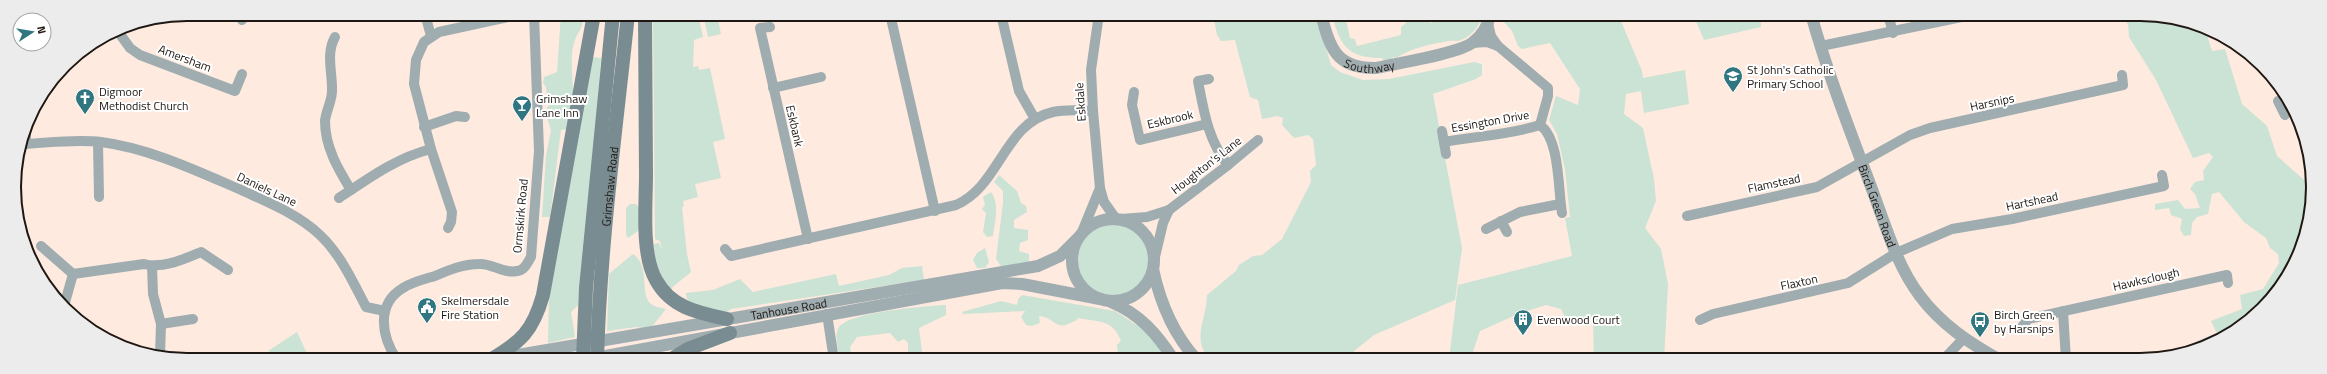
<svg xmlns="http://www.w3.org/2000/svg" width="2327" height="374" viewBox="0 0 2327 374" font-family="'Titillium Web',sans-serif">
<rect width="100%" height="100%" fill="#feeade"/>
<g fill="#cae3d5">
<path d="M 561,14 L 578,14 L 583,20 C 582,30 578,31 575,40 C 569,55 573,77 573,93 L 593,57 L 601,58 C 596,141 584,223 578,305 L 571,312 L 575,337 L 548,343 L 549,296 L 567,129 L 561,130 L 550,217 L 542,217 L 546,156 L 551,130 L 545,112 L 548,106 L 556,104 L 556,99 L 552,96 L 547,98 L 546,87 L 543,83 L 544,77 L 557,72 Z"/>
<path d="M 653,14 L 698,14 L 703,37 L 694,40 L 693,67 L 698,66 L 699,70 L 710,68 L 725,139 L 713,142 L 721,178 L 695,184 L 698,197 L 683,201 L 684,206 L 682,207 L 687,254 L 691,272 L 669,290 C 661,274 654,262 654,244 L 659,243 L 662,250 L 660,241 L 655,239 Z"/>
<polygon points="703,14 717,14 721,34 708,37"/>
<path d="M 1213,14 L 1316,14 L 1331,65 L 1340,72 L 1363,80 L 1389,79 L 1474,62 L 1482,64 L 1482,75 L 1476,79 L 1433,94 L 1462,248 L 1455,300 L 1374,335 L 1354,351 L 1355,360 L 1211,360 C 1190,341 1207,318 1207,295 L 1236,271 L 1239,265 L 1253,256 L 1262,255 L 1282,239 L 1311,182 L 1310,171 L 1316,165 L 1313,139 L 1308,135 L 1294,138 L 1282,125 L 1283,118 L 1277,116 L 1262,119 L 1258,100 L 1250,97 L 1235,40 L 1221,41 L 1217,35 Z"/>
<path d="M 1404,14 L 1418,14 L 1419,16 L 1427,14 L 1430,23 L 1453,17 L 1453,14 L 1483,14 C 1480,25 1472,36 1461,40 C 1457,42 1453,40 1449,41 C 1431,44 1411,48 1396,58 L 1393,57 L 1390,62 L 1385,62 L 1382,58 C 1353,58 1342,50 1334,22 L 1346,19 L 1350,38 L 1355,39 L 1357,46 L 1401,35 L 1401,27 L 1406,23 Z"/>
<polygon points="1497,14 1618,14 1642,71 1643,78 1685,70 1689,104 1644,113 1641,91 1626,94 1624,114 1643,128 1654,179 1656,201 1645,228 1661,249 1668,284 1664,360 1594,360 1593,323 1569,325 1561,309 1546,305 1518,314 1480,331 1470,360 1449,360 1458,285 1572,256 1565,218 1570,217 1565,169 1557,134 1549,120 1556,96 1578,105 1580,89 1550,43 1522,49 1518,46 1512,31"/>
<polygon points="1693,14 1760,14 1761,27 1704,40"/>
<polygon points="2118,14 2152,14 2205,29 2212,51 2225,49 2242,104 2267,126 2277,156 2311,186 2313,199 2300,253 2262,309 2235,329 2218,336 2211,321 2242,309 2240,295 2263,289 2279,263 2278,254 2270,248 2266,238 2244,222 2219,192 2212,194 2208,214 2197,217 2192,223 2191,235 2184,236 2180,229 2182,219 2171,215 2169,208 2155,210 2155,204 2178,200 2185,209 2200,208 2195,194 2190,189 2195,182 2204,180 2203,171 2213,157 2209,153 2193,158 2156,80 2129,37 2128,24"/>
<polygon points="999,175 1017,191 1021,203 1026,206 1027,212 1014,220 1014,228 1028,230 1028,240 1020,243 1019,251 1029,254 1029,262 1003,269 996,259 1003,203 1003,191 994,182"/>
<path d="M 991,192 C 1000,205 995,221 993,236 L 987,237 L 983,232 L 986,213 L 982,209 L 985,205 L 983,197 Z"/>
<polygon points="630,204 636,204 641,211 641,229 628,238 626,235 626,208"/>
<circle cx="1113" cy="260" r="37"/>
<polygon points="985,248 989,262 985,268 977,268 973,260 977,253"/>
<path d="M 633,254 C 651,266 639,294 651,304 C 655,307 662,308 666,309 L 650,329 L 636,327 L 607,331 L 609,274 Z"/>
<path d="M 922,266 L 924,280 L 731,309 L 725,314 C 712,311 686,310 686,293 L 713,290 L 740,279 L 753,292 L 836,274 L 839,286 L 889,275 L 902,268 Z"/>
<path d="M 1022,295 L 1115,311 L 1141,328 L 1147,327 L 1167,360 L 1154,360 L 1146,354 L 1118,353 L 1117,345 L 1121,341 C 1113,319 1098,322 1078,318 C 1076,322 1074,321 1070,323 C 1056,331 1054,317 1039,316 L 1040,323 L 1032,326 L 1026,325 L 1021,317 L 1025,311 L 963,314 L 962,312 L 1001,301 L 1017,305 L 1018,299 Z"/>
<path d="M 946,305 L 946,315 L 919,328 L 923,360 L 908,360 L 908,343 L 904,339 L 898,342 L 890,333 L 857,337 L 850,347 L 852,360 L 840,360 C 839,351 834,338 838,329 C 844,312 927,306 946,305 Z"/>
<polygon points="297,332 310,360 293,360 268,351"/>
</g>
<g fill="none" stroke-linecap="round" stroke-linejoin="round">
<g stroke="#9facb0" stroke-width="10">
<polyline points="425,14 431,36"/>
<polyline points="890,14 935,211"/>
<polyline points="1001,14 1019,91 1035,119"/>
<polyline points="1099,14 1091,70 1093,111 1100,188 1104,202 1116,219"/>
<polyline points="1888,14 1893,33"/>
<polyline points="242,20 245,14"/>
<path d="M 1488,23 L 1491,36 L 1498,46 L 1548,88 L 1548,96 L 1540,125 C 1560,139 1558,190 1562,213"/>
<polyline points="770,27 760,28 808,239"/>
<polyline points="117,30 130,48 140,55 235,91 242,74"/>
<path d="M 335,37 C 326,53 332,71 332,88 C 333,100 326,110 325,121 C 325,147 338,169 351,190"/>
<polyline points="1472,43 1487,42 1498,46"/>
<polyline points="1821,46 1976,14"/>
<path d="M 1209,79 L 1198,81 C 1204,112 1208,140 1228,165"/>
<polyline points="773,88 821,77"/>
<polyline points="1134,92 1132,105 1140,140 1207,124"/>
<polyline points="2285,115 2278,101 2285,99"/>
<polyline points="26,127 26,144"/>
<polyline points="424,127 456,116 465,117"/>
<polyline points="1442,131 1446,154"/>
<polyline points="98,142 99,197"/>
<path d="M 1444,142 C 1476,136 1509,135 1540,125"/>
<path d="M 22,144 C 47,143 75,139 101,142 C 148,148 195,170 239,189 C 267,202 298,214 320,235 C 341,255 353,282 366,307 L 385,311"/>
<polyline points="431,149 452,212 451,222 448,228"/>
<path d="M 339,198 C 369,178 396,158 431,149 L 414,84 L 416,60 L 424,42 L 439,32 L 522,14"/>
<polyline points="1687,216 1817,187 1910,135 1930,128 2123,85 2122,75"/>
<polyline points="1121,219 1147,217 1169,210 1228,165 1258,140"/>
<polyline points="1501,221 1507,232"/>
<polyline points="1486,229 1520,212 1560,204"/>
<polyline points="1082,232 1100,188"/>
<polyline points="41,246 73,274"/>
<path d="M 725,249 L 731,256 L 956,205 C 1000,186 1004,123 1053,112 C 1066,109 1080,110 1093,111"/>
<polyline points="1154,261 1163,223 1169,210"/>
<polyline points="152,266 153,294 161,324 160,355"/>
<path d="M 73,274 L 144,264 C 163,269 184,259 201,252 L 228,270"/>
<polyline points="64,306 73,274"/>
<polyline points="2063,311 2066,360"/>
<polyline points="827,314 834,360"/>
<polyline points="1700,320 1713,314 1848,283 1896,253 1952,229 2012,219 2164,186 2162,175"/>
<polyline points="161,324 193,319"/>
<polyline points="2021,328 2028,319 2227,275 2228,283"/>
<polyline points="1563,358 1565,360"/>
<path d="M 397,360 C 381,336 376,304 403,288 C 412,282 425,279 435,276 C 449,270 463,264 479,264 C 492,263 503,274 517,271 C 525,270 527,263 531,257 L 539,151 L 534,14"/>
<polyline points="1943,360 1964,338"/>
</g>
<g stroke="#9facb0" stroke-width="12">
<path id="s1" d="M 1321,14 C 1330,48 1336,69 1376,68 C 1397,63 1457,54 1472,43 C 1482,36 1488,26 1490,14"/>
<path id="s2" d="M 1811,14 C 1828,75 1851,133 1873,192 C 1886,227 1897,266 1920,296 C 1941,324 1969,343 2000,360"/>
<circle cx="1113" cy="260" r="41"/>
<path d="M 1153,269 C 1160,302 1174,335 1197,360"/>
<path d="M 1111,302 C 1140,314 1157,334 1174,360"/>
<polyline points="2199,347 2223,337"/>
<path id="s3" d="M 494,359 L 1038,266 L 1060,256 L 1077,239"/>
<polyline points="589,359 1002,283 1022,284 1100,299"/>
</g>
<g stroke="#798c91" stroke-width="14">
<path d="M 645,14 C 645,68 646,121 646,175 C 646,205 641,254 656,280 C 671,308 699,313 727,319"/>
<path d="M 490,360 C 521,342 533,331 543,295 L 594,14"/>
<polyline points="583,360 586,288 613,14"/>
<path id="s4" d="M 597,360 C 600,244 616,129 628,14"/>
<polyline points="670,360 688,349 730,333"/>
</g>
</g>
<defs>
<symbol id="school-pin" viewBox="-11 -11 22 30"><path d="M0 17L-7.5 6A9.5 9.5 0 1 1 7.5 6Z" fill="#2f7681" stroke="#fff"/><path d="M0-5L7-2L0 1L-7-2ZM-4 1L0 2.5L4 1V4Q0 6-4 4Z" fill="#fff"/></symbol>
<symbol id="church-pin" viewBox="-11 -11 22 30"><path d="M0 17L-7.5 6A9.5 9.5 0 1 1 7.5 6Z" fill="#2f7681" stroke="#fff"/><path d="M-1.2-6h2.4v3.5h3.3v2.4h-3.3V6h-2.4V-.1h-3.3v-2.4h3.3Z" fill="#fff"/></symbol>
<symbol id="bar-pin" viewBox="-11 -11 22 30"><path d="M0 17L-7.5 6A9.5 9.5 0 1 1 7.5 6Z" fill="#2f7681" stroke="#fff"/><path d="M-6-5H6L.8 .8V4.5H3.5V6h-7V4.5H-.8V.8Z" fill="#fff"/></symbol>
<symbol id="civic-pin" viewBox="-11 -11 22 30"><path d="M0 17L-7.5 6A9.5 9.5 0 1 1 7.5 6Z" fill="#2f7681" stroke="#fff"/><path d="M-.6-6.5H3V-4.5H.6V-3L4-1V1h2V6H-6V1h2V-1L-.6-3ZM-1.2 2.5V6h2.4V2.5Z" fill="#fff"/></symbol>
<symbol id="building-pin" viewBox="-11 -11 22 30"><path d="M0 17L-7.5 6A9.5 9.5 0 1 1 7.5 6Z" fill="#2f7681" stroke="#fff"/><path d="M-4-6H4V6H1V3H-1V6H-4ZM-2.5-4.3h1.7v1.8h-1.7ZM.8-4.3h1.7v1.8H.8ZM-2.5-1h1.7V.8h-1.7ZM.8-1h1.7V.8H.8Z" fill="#fff"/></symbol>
<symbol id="bus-pin" viewBox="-11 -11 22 30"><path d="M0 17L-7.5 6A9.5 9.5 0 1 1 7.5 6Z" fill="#2f7681" stroke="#fff"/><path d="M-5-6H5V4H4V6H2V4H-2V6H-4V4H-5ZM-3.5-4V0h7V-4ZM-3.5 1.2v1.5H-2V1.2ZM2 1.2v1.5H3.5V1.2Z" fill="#fff"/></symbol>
</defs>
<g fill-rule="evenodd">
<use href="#school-pin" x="1722" y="65" width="22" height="30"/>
<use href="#church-pin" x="74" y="87" width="22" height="30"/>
<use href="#bar-pin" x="511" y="94" width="22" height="30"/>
<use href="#civic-pin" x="416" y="296" width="22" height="30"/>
<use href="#building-pin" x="1512" y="308" width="22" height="30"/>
<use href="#bus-pin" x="1969" y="310" width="22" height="30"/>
</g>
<g text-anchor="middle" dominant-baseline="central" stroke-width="4" stroke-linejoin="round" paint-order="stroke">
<g font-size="12" fill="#1f1712" stroke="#fff">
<text transform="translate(185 58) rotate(21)">Amersham</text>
<text stroke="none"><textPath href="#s1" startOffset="80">Southway</textPath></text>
<text transform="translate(1080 102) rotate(-94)">Eskdale</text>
<text transform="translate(1992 102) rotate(-12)">Harsnips</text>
<text transform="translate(1170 119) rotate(-13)">Eskbrook</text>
<text transform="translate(1490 121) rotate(-10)">Essington Drive</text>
<text transform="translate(795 126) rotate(77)">Eskbank</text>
<text transform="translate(1206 165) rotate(-38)">Houghton's Lane</text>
<text transform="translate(1774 183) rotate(-12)">Flamstead</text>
<text stroke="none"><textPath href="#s4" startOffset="174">Grimshaw Road</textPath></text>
<text transform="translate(267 189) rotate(25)">Daniels Lane</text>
<text transform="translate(2032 201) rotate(-12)">Hartshead</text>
<text stroke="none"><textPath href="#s2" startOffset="203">Birch Green Road</textPath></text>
<text transform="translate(520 216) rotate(-85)">Ormskirk Road</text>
<text transform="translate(2146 279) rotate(-13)">Hawksclough</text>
<text transform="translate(1799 282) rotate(-12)">Flaxton</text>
<text stroke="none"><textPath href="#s3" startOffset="299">Tanhouse Road</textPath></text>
</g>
<g font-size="12" fill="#1f1712" stroke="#fff" text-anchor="start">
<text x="1747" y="69">St John's Catholic<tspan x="1747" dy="14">Primary School</tspan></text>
<text x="99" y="91">Digmoor<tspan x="99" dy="14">Methodist Church</tspan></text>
<text x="536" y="98">Grimshaw<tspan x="536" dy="14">Lane Inn</tspan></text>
<text x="441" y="300">Skelmersdale<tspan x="441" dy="14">Fire Station</tspan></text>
<text x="1994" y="314">Birch Green,<tspan x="1994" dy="14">by Harsnips</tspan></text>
<text x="1537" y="319">Evenwood Court</text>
</g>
</g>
<path d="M0 0H2327V374H0ZM187 21H2140A166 166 0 0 1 2306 187V187A166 166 0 0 1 2140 353H187A166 166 0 0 1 21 187V187A166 166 0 0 1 187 21Z" fill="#edecec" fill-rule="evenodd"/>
<path fill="none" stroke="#1f1712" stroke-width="2" d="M187 21H2140A166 166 0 0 1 2306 187V187A166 166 0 0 1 2140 353H187A166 166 0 0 1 21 187V187A166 166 0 0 1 187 21Z"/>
<g transform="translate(32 32) rotate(78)"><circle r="19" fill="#ffffff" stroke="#a5a2a0"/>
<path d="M0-3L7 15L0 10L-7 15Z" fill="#2f7681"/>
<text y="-6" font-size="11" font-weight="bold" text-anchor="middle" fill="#1f1712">N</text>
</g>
</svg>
